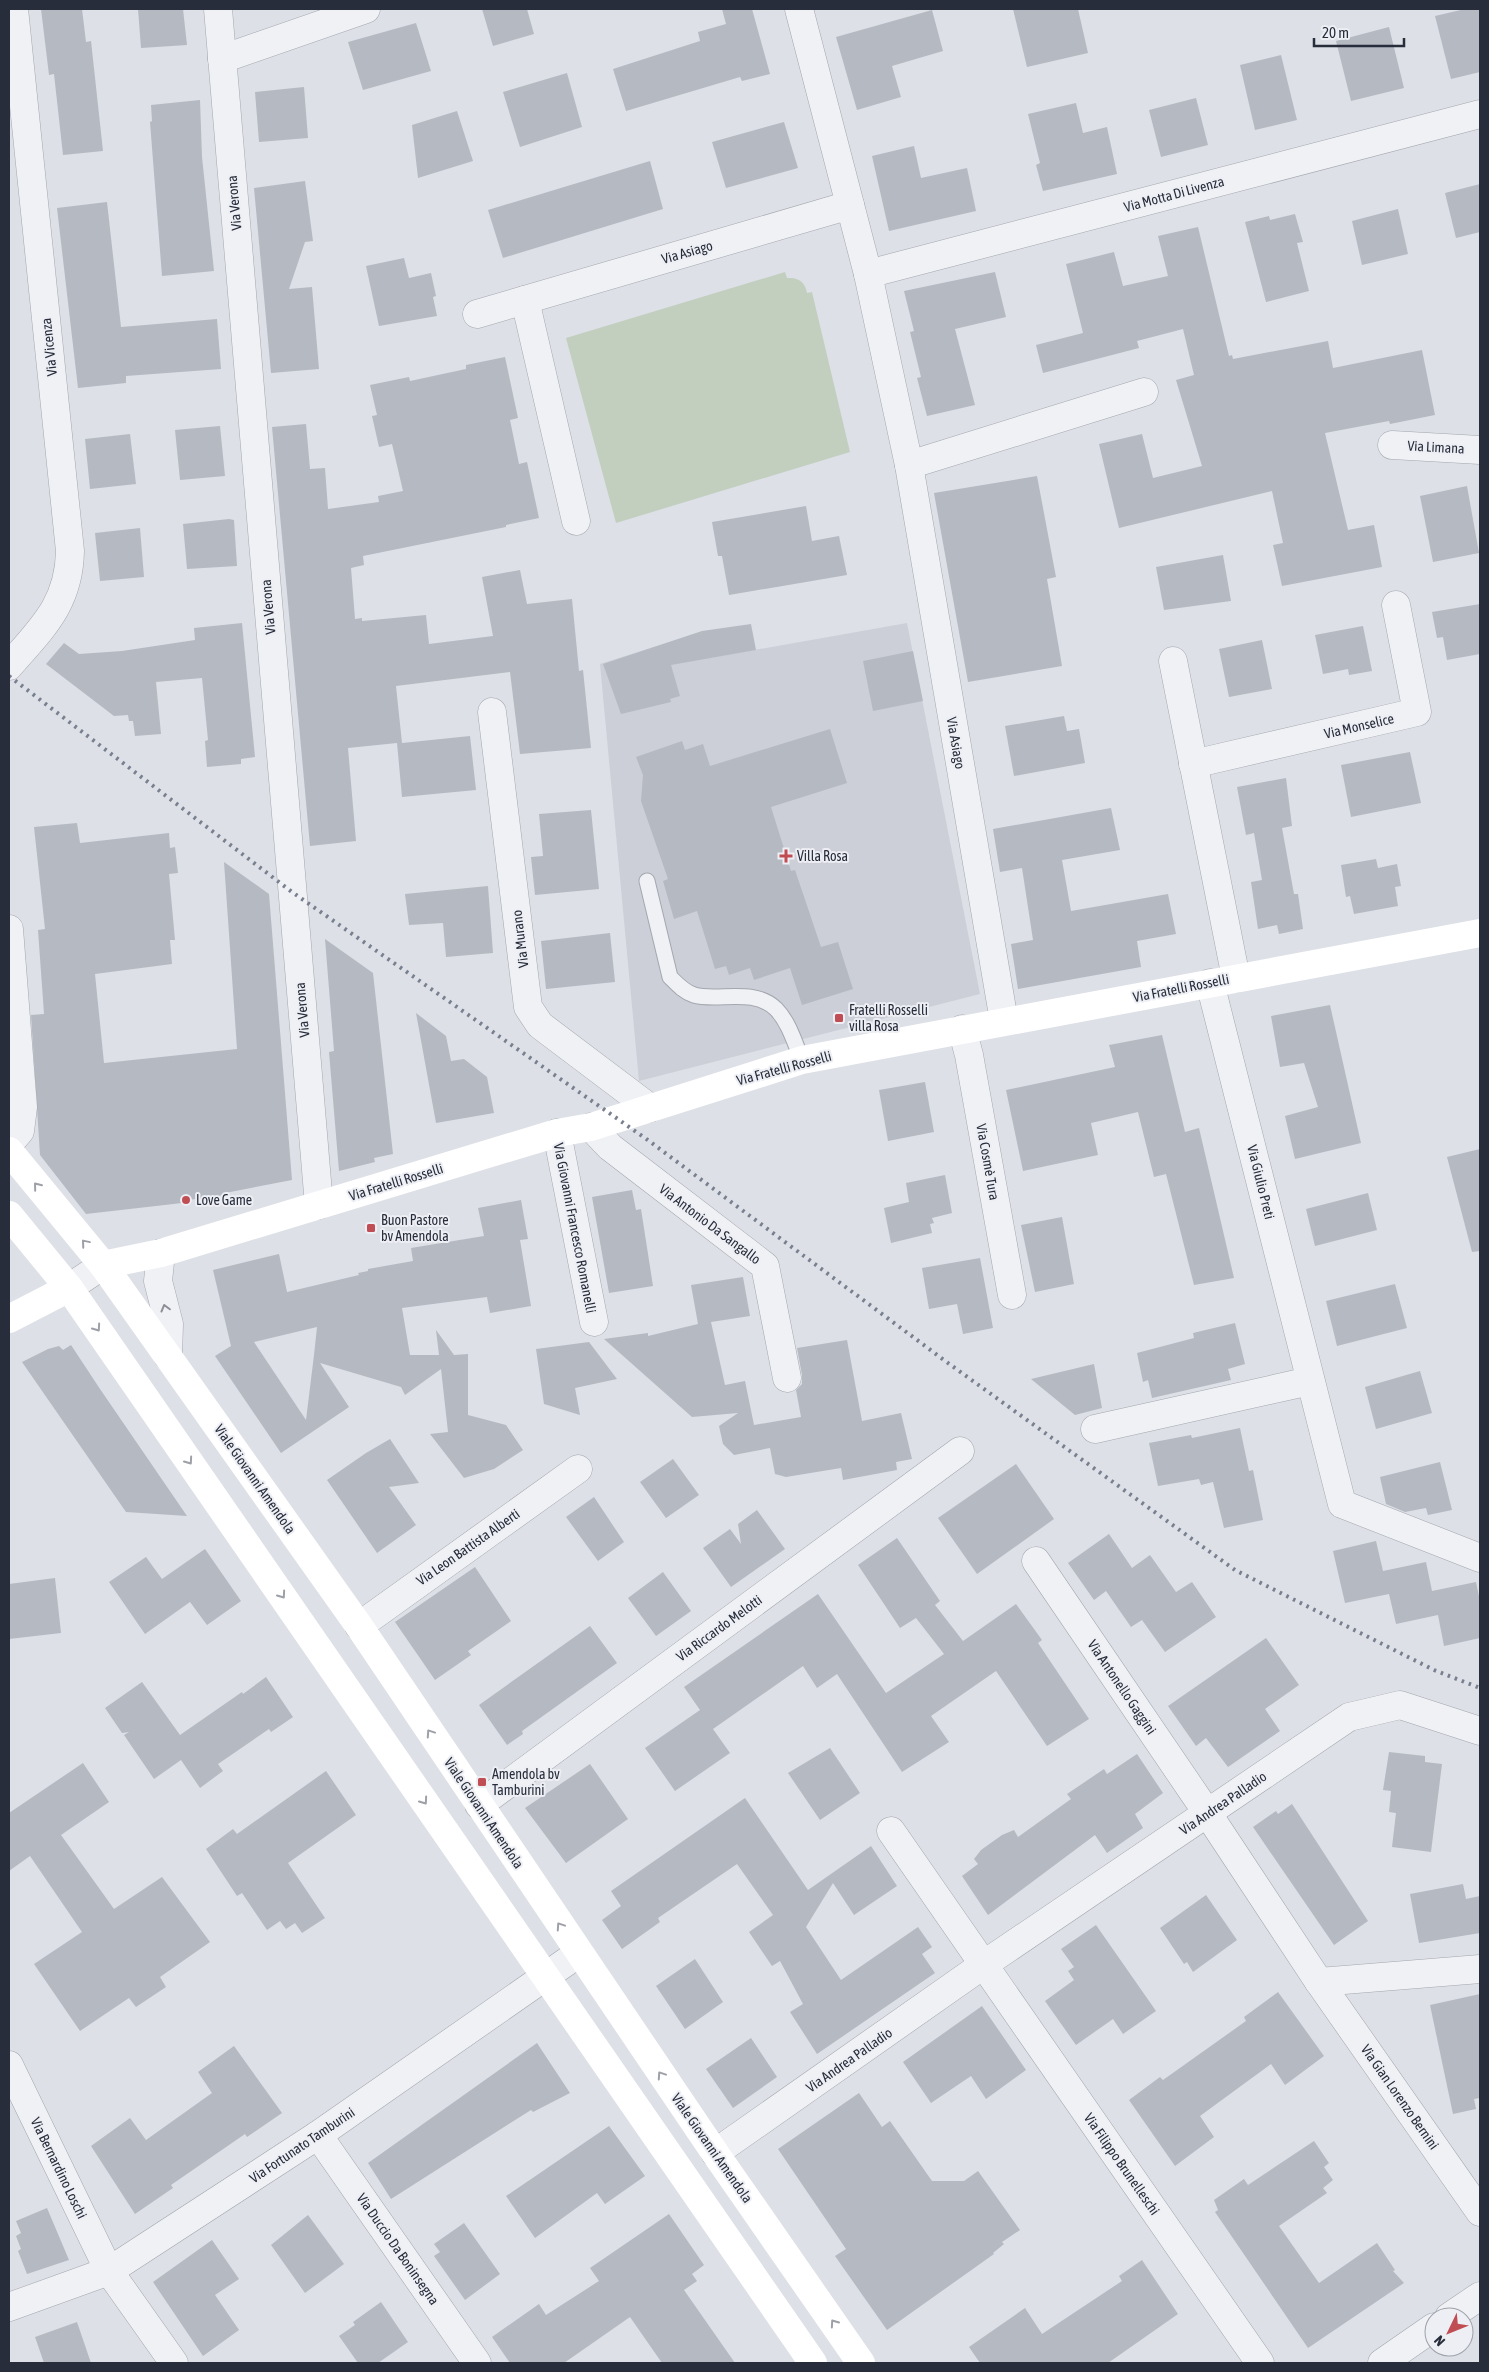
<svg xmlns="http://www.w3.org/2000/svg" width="1489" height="2372" viewBox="0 0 1489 2372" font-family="'Asap Condensed',sans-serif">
<rect width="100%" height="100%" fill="#dde0e6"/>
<polygon fill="#cccfd7" points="907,623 980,994 639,1081 600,664 704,631 709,658"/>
<path fill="#c2cfbf" d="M 785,272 L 787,278 C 799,277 805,282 807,293 L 812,292 L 850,452 L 616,523 L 566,338 Z"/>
<g fill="#b5b9c2" fill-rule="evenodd">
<polygon points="41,9 82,9 86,42 91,41 103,151 63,155 54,74 49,75"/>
<polygon points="138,9 183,9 187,45 141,48"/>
<polygon points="482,9 527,9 534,34 493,46"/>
<polygon points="722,9 752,9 770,74 742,81 740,77 626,111 613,69 700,41 698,32 726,24"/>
<polygon points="1013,9 1078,9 1088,53 1027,67"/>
<polygon points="1465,9 1480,9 1480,72 1451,79 1435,16"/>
<polygon points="932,10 943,51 892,66 901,97 857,110 836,37"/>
<polygon points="416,23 431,71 363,90 348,42"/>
<polygon points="1389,27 1404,88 1351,101 1336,41"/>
<polygon points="1281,55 1297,120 1255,130 1240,65"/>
<polygon points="567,73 582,127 520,147 503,92"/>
<polygon points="304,87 308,138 259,142 255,92"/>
<polygon points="1196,98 1208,145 1161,157 1149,110"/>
<polygon points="200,100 202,157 214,271 162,276 150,122 152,121 151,105"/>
<polygon points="1076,103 1083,133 1107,127 1117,174 1043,191 1036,165 1040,163 1028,114"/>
<polygon points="457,111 473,161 418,178 412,125"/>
<polygon points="784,122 798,168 726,188 712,142"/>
<polygon points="914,146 921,178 967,168 976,211 889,231 872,156"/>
<polygon points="650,161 663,209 503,258 488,210"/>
<polygon points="305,181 313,241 305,242 289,289 312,287 319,369 271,373 254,188"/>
<polygon points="1480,184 1480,232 1456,238 1445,193"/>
<polygon points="107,202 121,327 217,319 221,369 126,376 126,383 78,388 57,208"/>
<polygon points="1398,209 1408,254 1362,265 1352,221"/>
<polygon points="1295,214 1303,242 1297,243 1309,291 1266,302 1245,222 1269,216 1270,220"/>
<polygon points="1198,227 1229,356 1232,355 1233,359 1328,341 1333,368 1422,350 1435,415 1390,424 1389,421 1325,433 1348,530 1374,525 1382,567 1282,586 1273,545 1283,543 1272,491 1119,528 1099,444 1142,434 1153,478 1202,466 1176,380 1194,375 1183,329 1137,341 1139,348 1043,373 1036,345 1083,333 1066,264 1114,252 1123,286 1168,276 1158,236"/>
<polygon points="404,258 409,278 431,273 436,296 433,297 437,316 379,326 366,266"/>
<polygon points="995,272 1006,317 955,329 975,405 927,416 917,378 921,377 910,332 914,331 904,291"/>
<polygon points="505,357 518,418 510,420 519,464 527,462 539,518 506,525 506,527 363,556 364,565 351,568 355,619 362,618 362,621 426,615 429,644 493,636 482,577 520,570 527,604 572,599 579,671 583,670 591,748 520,754 510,672 396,686 402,743 470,736 476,790 402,797 397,743 348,748 356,841 310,846 272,427 306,424 310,469 325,468 328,509 379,502 378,496 403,491 392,444 379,447 372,416 377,415 370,385 409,377 410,381 466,369 466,365"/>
<polygon points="220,426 225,476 180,480 175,430"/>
<polygon points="130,434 136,484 90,489 85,439"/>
<polygon points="1037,476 1056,577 1047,579 1062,666 968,682 934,493"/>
<polygon points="1467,486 1479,553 1433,562 1420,496"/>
<polygon points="806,506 812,541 839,536 847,575 729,595 722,556 718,556 712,522"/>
<polygon points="229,519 234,520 237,566 187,569 183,524"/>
<polygon points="140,528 144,577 100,581 95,533"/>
<polygon points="1223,555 1231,601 1164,610 1156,567"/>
<polygon points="1480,604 1480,654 1447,660 1443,637 1437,638 1432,612"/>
<polygon points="242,623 255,757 241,759 241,764 207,767 205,741 208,740 202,678 156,682 161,734 135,736 133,721 129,721 128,715 114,716 46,664 64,643 79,654 122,651 195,640 194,628"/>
<polygon points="751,624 756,650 671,665 680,696 670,699 671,702 621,714 603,664 702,631"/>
<polygon points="1363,626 1372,671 1349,675 1348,669 1323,674 1315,635"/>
<polygon points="1262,640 1272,689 1229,697 1219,649"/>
<polygon points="913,651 923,701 873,711 863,661"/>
<polygon points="1064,716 1067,731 1079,729 1085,763 1014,776 1005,726"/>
<polygon points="830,729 847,783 771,807 791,871 795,870 821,947 838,942 853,989 802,1005 790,968 754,980 750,968 729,975 726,966 715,969 697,911 674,919 663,881 668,879 641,801 643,775 636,757 682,741 685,750 703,744 710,766"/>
<polygon points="1410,752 1421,803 1351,817 1341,765"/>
<polygon points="1286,778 1292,826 1282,828 1294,894 1298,894 1303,929 1279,934 1277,925 1258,929 1251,882 1262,880 1254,833 1246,835 1237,787"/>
<polygon points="1111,808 1120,850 1062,860 1071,911 1168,894 1176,934 1137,941 1141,967 1018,989 1011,944 1033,940 1022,868 1000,872 993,829"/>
<polygon points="591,810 599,889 535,895 531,857 543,856 539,814"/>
<polygon points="77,823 80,843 169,833 170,848 175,847 178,873 169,874 175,940 170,940 172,964 95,974 104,1063 237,1049 224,862 269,894 292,1180 225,1193 225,1195 181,1201 182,1203 86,1214 40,1155 31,1015 44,1014 38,930 45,929 34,827"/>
<polygon points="1376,859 1378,868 1397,864 1401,886 1395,887 1398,906 1354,914 1350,896 1346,897 1341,865"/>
<polygon points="488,886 493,953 446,957 443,923 409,925 405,894"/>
<polygon points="610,933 615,982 546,989 541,941"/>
<polygon points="325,939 373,973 393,1154 374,1158 375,1162 339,1171 329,1052 334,1051"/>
<polygon points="1330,1005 1361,1143 1295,1159 1285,1116 1318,1107 1304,1063 1280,1067 1271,1016"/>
<polygon points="416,1013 446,1036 451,1061 464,1059 487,1077 494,1113 436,1123"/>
<polygon points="1162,1035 1185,1132 1199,1128 1234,1278 1194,1285 1166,1174 1154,1177 1138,1112 1091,1123 1098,1155 1023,1171 1006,1090 1115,1067 1109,1045"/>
<polygon points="925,1082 934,1132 888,1141 879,1090"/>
<polygon points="1480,1149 1480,1251 1472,1252 1447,1157"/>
<polygon points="945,1175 952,1213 932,1218 934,1223 930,1224 932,1233 891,1243 884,1208 909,1202 906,1183"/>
<polygon points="632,1190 636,1210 641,1209 653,1286 609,1293 592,1197"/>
<polygon points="1368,1193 1377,1230 1315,1246 1306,1209"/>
<path d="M 521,1200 L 528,1239 L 520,1240 L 531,1306 L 490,1313 L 487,1297 L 402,1308 L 410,1355 L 439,1355 L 436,1330 L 454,1355 L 468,1354 L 468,1415 L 506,1425 L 523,1450 L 494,1469 L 464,1478 L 430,1434 L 448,1432 L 441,1369 L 405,1395 L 401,1387 L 320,1363 L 349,1407 L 281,1453 L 215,1356 L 231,1346 L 213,1270 L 279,1254 L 287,1292 L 359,1275 L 358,1273 L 368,1271 L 368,1269 L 413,1261 L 411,1248 L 484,1236 L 478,1208 ZM 317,1327 L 314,1355 L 306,1420 L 254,1342 Z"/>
<polygon points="1062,1217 1074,1284 1035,1292 1021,1225"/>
<polygon points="980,1258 993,1328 963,1334 957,1304 929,1309 922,1268"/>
<polygon points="743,1277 750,1316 711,1322 725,1385 745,1381 754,1425 801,1417 796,1390 802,1384 802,1375 797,1348 847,1340 862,1421 901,1413 912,1459 896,1462 897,1470 843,1480 841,1468 786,1477 775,1474 770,1448 734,1455 723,1444 719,1426 738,1413 692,1417 604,1339 648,1333 648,1336 698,1324 691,1285"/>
<polygon points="1395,1284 1407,1328 1337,1346 1326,1301"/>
<polygon points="1235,1323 1245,1364 1228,1369 1231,1380 1152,1398 1148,1380 1143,1382 1137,1353 1194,1338 1193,1333"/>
<polygon points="589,1342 617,1379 575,1388 580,1415 544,1404 536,1349"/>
<polygon points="71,1345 100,1389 187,1516 126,1512 22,1362 48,1349 59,1346 63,1350"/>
<polygon points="1094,1364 1102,1408 1075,1415 1031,1379"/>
<polygon points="1420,1371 1432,1413 1376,1429 1365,1387"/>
<polygon points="1240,1428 1249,1471 1253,1470 1263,1520 1224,1528 1213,1482 1201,1485 1199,1479 1158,1486 1149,1443 1191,1435 1192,1438"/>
<polygon points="390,1439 419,1483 389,1487 416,1525 377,1553 327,1480 366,1453"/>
<polygon points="673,1459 699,1495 666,1518 640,1482"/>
<polygon points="1440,1462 1452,1510 1428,1515 1426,1508 1405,1512 1386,1504 1380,1477"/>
<polygon points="1016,1464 1054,1519 977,1574 938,1518"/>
<polygon points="594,1497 624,1542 598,1561 566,1517"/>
<polygon points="757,1510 785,1549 731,1587 703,1548 730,1529 741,1544 738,1524"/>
<polygon points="1109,1534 1132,1568 1150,1555 1176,1592 1192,1582 1216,1617 1165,1652 1142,1620 1131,1627 1106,1591 1094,1600 1068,1563"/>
<polygon points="897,1538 940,1601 935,1605 963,1641 1016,1604 1042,1640 1038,1643 1089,1719 1047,1746 996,1671 931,1716 949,1742 902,1772 837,1674 817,1688 803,1666 713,1729 730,1753 675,1791 645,1748 700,1710 684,1687 818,1594 886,1693 944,1654 916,1618 900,1628 858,1565"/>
<polygon points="1376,1541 1383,1571 1426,1562 1432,1591 1476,1582 1480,1601 1480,1638 1444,1646 1438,1615 1396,1624 1389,1594 1345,1603 1333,1551"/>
<polygon points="205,1549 241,1601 207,1625 190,1602 145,1634 109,1582 146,1557 162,1579"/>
<polygon points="475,1567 511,1621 468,1651 471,1655 435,1680 395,1622"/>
<polygon points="663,1572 691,1611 656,1636 628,1598"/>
<polygon points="55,1578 61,1633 9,1639 9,1584"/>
<polygon points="590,1626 617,1663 522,1731 523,1734 507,1745 479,1705"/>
<polygon points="1266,1638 1299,1685 1265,1709 1280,1731 1228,1767 1206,1738 1196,1746 1168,1706"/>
<polygon points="266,1677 293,1717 271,1732 269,1729 218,1764 223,1771 200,1788 181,1760 154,1779 124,1735 129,1732 122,1733 105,1708 142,1682 180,1735 242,1692 243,1694"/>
<polygon points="830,1748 860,1793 820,1820 788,1773"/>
<polygon points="1389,1752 1425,1756 1425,1762 1442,1764 1431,1852 1392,1847 1396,1813 1389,1812 1391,1791 1383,1790"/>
<polygon points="1137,1754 1163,1793 1135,1814 1143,1828 1107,1853 1095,1835 988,1915 962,1876 978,1864 974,1859 981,1850 1002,1835 1014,1830 1018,1837 1071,1799 1067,1794 1104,1769 1107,1774"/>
<polygon points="83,1763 109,1802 61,1835 114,1909 162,1877 210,1942 160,1977 166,1987 136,2007 129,1998 80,2031 34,1964 82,1932 30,1856 9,1871 9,1813"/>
<polygon points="590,1764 628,1819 566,1863 525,1808"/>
<polygon points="326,1771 356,1815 288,1863 325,1918 302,1933 295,1923 286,1929 280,1921 267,1930 242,1893 237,1896 206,1849 233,1829 237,1834"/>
<polygon points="745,1798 808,1890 871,1846 897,1886 854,1915 833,1883 806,1927 841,1980 918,1927 932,1947 922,1954 935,1973 817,2054 790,2012 803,2004 780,1961 772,1966 749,1932 773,1915 737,1864 658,1918 660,1922 622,1949 602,1920 621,1906 611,1891"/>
<polygon points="1292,1804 1368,1921 1334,1945 1253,1827 1276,1811 1278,1814"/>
<polygon points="1463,1884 1466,1899 1480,1896 1480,1933 1419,1943 1410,1894"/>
<polygon points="1206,1895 1237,1940 1193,1972 1187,1962 1184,1964 1160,1928"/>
<polygon points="1096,1925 1156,2011 1123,2034 1113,2019 1076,2045 1045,2001 1074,1980 1068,1971 1074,1967 1061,1949"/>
<polygon points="695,1959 723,2002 685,2029 656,1986"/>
<polygon points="1278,1992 1324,2056 1285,2085 1271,2064 1200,2116 1214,2137 1175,2166 1129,2100 1160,2077 1163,2080 1246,2021 1244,2017"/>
<polygon points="1480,1994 1480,2098 1474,2099 1476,2109 1453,2114 1430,2005"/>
<polygon points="982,2006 1026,2070 986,2099 971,2076 931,2103 903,2062"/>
<polygon points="751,2038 777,2077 733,2108 706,2069"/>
<polygon points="537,2043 570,2093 533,2112 531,2110 391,2199 368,2163"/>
<polygon points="234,2046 282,2113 247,2137 245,2134 171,2185 173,2188 135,2214 91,2146 130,2118 146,2140 212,2093 198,2072"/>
<polygon points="859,2093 882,2127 890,2121 932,2181 964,2181 978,2171 1020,2230 1002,2242 1004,2244 993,2253 994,2254 887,2330 835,2256 846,2249 778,2149"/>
<polygon points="609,2126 645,2176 605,2204 597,2193 535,2238 506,2196"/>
<polygon points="1314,2141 1329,2163 1324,2167 1333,2180 1323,2188 1327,2193 1279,2226 1319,2283 1377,2243 1395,2270 1393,2271 1404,2283 1308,2348 1215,2212 1218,2210 1214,2200 1244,2179 1248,2185"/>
<polygon points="47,2208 69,2260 27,2274 18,2251 21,2249 16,2236 21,2233 16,2221"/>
<polygon points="669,2214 704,2265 692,2274 697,2281 684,2290 735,2363 662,2363 630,2317 564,2363 510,2363 492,2337 539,2304 546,2315 599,2281 590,2268"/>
<polygon points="308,2215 344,2264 305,2293 271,2245"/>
<polygon points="464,2223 500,2274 465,2300 434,2256 440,2252 434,2244"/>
<polygon points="212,2240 239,2279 215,2295 239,2330 203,2356 153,2282"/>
<polygon points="1142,2260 1178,2314 1108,2363 980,2363 969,2347 1025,2308 1042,2334 1122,2281 1119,2276"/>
<polygon points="381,2302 408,2342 378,2363 358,2363 339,2336 355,2325 353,2322"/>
<polygon points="77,2322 91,2363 44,2363 35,2337"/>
</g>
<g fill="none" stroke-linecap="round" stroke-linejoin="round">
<defs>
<path id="lane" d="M 647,881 L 670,977 C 677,984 684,992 694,995 C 717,1002 754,987 776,1009 C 789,1022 795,1044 802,1060"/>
<g id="street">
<polyline points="218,9 319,1205"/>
<polyline points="799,9 868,274 909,465 1004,1021"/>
<polyline points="222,59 366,9"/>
<polyline points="868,274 1480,114"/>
<polyline points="525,300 576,521"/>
<polyline points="477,314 850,205"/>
<polyline points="1392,445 1480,450"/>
<polyline points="909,465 1144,392"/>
<polyline points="1173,661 1236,978"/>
<path d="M 9,666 C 42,628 69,604 70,551 L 14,9"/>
<polyline points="492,712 528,1007 540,1025 650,1108"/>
<polyline points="1193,764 1417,712 1396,605"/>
<polyline points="9,929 23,1107 20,1131 9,1144"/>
<polyline points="1210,983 1342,1504 1480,1558"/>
<polyline points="962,1029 969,1055 1012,1295"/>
<polyline points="591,1127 610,1147 765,1266 787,1378"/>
<polyline points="557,1133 594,1322"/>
<polyline points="161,1253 158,1281 169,1324 168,1356"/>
<polyline points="69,1288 103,1265"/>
<polyline points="1095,1429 1310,1381"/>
<polyline points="1036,1561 1208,1814 1319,1982 1480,2212"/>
<polyline points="359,1626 578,1469"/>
<polyline points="479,1805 960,1451"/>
<polyline points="891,1831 1260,2363"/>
<polyline points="1319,1982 1480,1969"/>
<polyline points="9,2065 109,2271 174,2363"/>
<polyline points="318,2135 477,2363"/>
<polyline points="715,2153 983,1965 1349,1717 1400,1705 1480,1731"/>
<polyline points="9,2307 109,2271 318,2135 579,1953"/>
<polyline points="1449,2317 1480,2296"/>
<polyline points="1382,2363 1434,2327"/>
</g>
</defs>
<use href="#lane" stroke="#a3a7af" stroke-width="17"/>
<use href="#street" stroke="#a3a7af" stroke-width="29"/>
<use href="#lane" stroke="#f0f1f5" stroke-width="15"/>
<use href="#street" stroke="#f0f1f5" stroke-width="28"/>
<g stroke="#fff" stroke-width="28">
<polyline points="9,1151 103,1265 359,1626 715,2153 861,2363"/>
<polyline points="9,1215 69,1288 813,2363"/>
<polyline points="103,1265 161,1253 557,1133 591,1127 802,1060 1480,933"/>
<polyline points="9,1319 69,1288"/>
</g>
<polyline stroke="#787f8e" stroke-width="4" stroke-dasharray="2.5 5" stroke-linecap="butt" points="9,676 292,892 645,1138 948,1363 1235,1570 1434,1670 1480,1688"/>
</g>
<defs><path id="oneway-chevron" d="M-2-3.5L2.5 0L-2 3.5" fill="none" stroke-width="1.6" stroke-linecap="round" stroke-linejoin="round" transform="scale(1.25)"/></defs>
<g stroke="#9ea0a7">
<use href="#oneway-chevron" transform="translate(37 1186) rotate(-129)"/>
<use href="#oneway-chevron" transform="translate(85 1243) rotate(-130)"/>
<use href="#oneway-chevron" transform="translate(97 1328) rotate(55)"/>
<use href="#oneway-chevron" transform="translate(189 1461) rotate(55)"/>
<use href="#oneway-chevron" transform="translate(282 1595) rotate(55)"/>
<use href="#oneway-chevron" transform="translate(430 1733) rotate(-124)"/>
<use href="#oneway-chevron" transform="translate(424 1801) rotate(55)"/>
<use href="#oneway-chevron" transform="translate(560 1926) rotate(-124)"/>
<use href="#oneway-chevron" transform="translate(661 2075) rotate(-124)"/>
<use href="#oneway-chevron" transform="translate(834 2323) rotate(-125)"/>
</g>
<use stroke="#8c8f98" href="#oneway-chevron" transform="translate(165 1308) rotate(-105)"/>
<g fill="#c14d54" stroke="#edeff4" stroke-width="2">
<path d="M783.5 848.5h5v5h5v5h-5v5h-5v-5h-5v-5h5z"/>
<rect x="834" y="1013" width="10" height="10" rx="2.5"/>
<circle cx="186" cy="1200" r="5"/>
<rect x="366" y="1223" width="10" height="10" rx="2.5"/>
<rect x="477" y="1777" width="10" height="10" rx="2.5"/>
</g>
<g text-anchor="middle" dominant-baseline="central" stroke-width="4" stroke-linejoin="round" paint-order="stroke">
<g font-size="14" fill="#282d3b" stroke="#edeff4">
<text transform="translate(1174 194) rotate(-15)">Via Motta Di Livenza</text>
<text transform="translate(234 203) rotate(-95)">Via Verona</text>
<text transform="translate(687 252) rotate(-16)">Via Asiago</text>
<text transform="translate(49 347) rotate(-96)">Via Vicenza</text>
<text transform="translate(1436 447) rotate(3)">Via Limana</text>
<text transform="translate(268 607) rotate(-95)">Via Verona</text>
<text transform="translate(1359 726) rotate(-13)">Via Monselice</text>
<text transform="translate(956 743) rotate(80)">Via Asiago</text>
<text transform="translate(520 939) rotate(-97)">Via Murano</text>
<text transform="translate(1181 988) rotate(-11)">Via Fratelli Rosselli</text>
<text transform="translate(302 1010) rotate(-95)">Via Verona</text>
<text transform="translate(784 1068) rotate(-15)">Via Fratelli Rosselli</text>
<text transform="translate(988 1162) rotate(80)">Via Cosmè Tura</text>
<text transform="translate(396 1182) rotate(-17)">Via Fratelli Rosselli</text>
<text transform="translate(1261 1182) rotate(76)">Via Giulio Preti</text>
<text transform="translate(710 1224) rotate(37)">Via Antonio Da Sangallo</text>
<text transform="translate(575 1228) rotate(79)">Via Giovanni Francesco Romanelli</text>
<text transform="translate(255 1479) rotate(55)">Viale Giovanni Amendola</text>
<text transform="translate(468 1547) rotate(-35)">Via Leon Battista Alberti</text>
<text transform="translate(719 1628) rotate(-36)">Via Riccardo Melotti</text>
<text transform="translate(1122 1687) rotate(56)">Via Antonello Gaggini</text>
<text transform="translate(1223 1803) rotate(-34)">Via Andrea Palladio</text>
<text transform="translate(484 1813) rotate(56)">Viale Giovanni Amendola</text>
<text transform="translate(849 2060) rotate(-35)">Via Andrea Palladio</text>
<text transform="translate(1400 2097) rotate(55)">Via Gian Lorenzo Bernini</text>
<text transform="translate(302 2145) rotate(-34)">Via Fortunato Tamburini</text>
<text transform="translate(712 2148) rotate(55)">Viale Giovanni Amendola</text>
<text transform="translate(1122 2164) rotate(55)">Via Filippo Brunelleschi</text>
<text transform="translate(59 2168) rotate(64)">Via Bernardino Loschi</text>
<text transform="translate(398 2249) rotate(55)">Via Duccio Da Boninsegna</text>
</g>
<g font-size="14" fill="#282d3b" stroke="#edeff4" text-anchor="start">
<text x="797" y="856">Villa Rosa</text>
<text x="849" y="1010">Fratelli Rosselli<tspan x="849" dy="16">villa Rosa</tspan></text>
<text x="196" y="1200">Love Game</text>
<text x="381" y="1220">Buon Pastore<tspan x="381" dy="16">bv Amendola</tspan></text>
<text x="492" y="1774">Amendola bv<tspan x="492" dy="16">Tamburini</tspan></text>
</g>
</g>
<rect width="1489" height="2372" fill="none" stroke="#282d3b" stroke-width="20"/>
<g transform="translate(1449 2332) rotate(227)"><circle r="24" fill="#edeff4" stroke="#9ea1aa"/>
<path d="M0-4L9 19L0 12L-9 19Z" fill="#c14d54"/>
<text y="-8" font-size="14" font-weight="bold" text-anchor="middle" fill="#282d3b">N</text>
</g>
<path d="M1314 38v8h90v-8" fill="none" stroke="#282d3b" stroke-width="2.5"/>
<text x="1322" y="38" font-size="15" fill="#282d3b" stroke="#edeff4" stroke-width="4" paint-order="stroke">20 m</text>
</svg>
